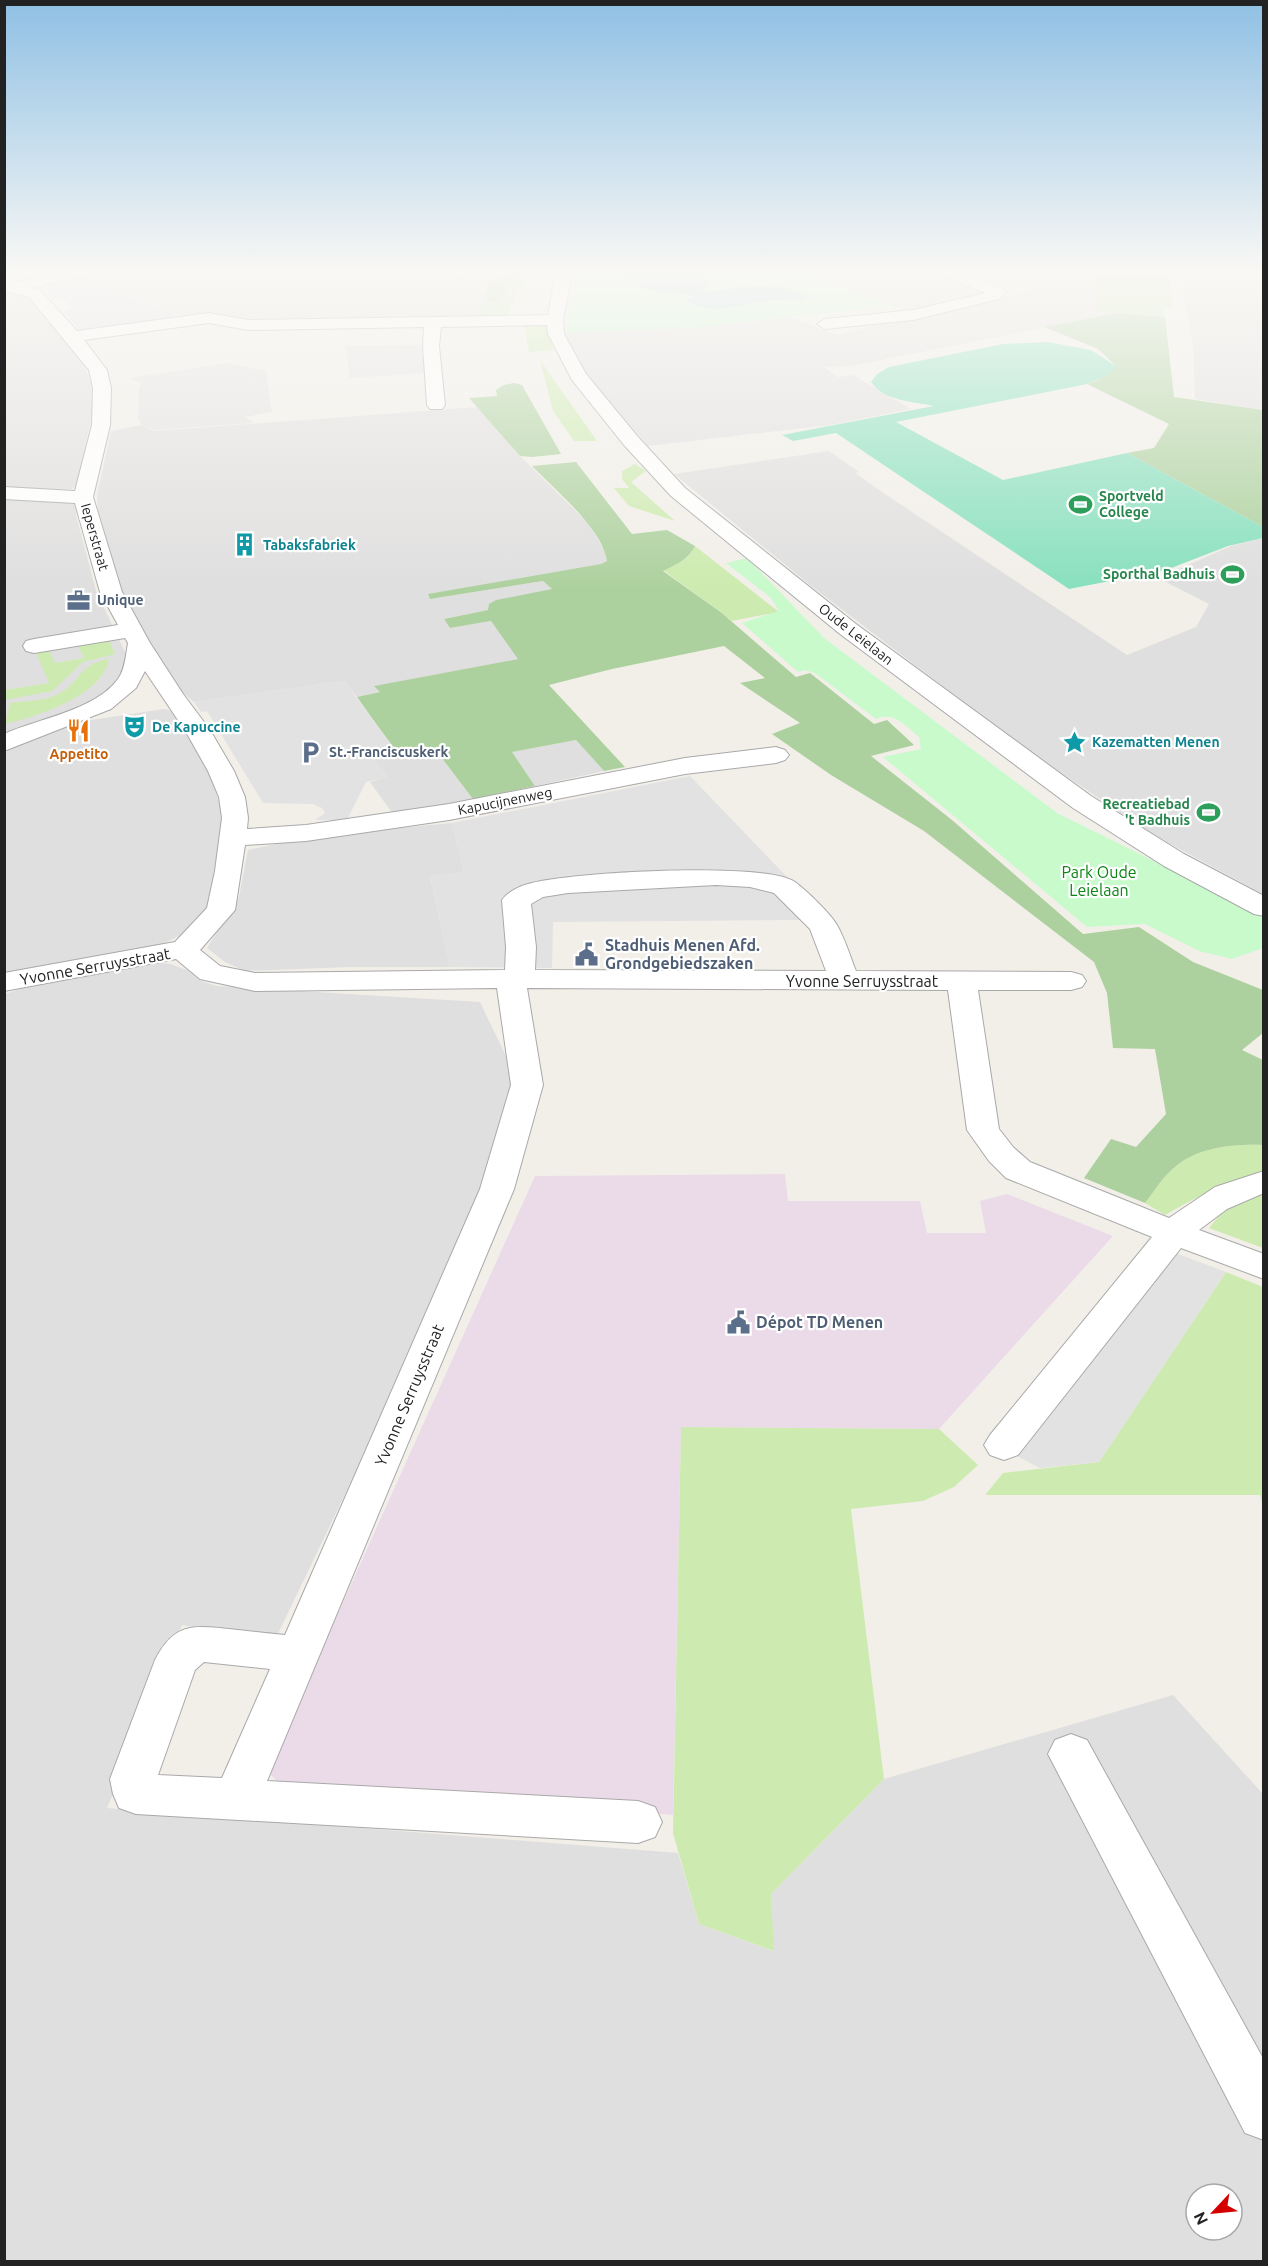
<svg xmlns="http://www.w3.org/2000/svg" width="1268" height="2266" viewBox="0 0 1268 2266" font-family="Ubuntu,sans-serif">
<rect width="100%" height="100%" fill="#f2efe9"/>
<g fill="#e0dfdf" fill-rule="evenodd">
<polygon points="96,272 439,272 489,280 478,320 255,322 223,314 188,319 80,276"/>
<polygon points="801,272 936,272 985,289 987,292 908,312"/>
<polygon points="957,272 1099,272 1099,312 1117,313 851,366 824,367 838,377 853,375 911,409 830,425 648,446 586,373 565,333 701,327 790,317 836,335 1031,291 1008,283 988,283"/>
<polygon points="1179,272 1263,272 1263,410 1195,399 1193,345"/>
<polygon points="5,294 28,297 68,341 87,372 93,389 94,406 77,485 72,489 5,488"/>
<polygon points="478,407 520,456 589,524 606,553 607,561 601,564 430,599 543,581 553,590 496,600 488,610 444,619 450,628 491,621 519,659 375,686 380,692 357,697 344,681 194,702 176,687 163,669 122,590 98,512 97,495 111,431 141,425 155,431"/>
<polygon points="829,451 859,472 855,473 885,494 1127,655 1196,627 1209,604 1158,578 1231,546 1263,538 1263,894 1150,833 1013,740 810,585 674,474"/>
<polygon points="5,499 71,502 77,505 76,515 96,591 126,654 124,674 111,688 94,700 5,738"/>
<polygon points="164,709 173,711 210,775 222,811 223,851 208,914 183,934 152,949 5,975 5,753 14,746 78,722"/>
<polygon points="576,740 604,771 535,786 512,752"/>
<polygon points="395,749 401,759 438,753 473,799 393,814 370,782 387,777 374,759"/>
<polygon points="452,823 464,872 430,876 450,967 350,967 245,971 225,962 207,948 239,897 248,850 313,836"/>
<path d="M 153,962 L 170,964 L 187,970 L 201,981 L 217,986 L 480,1002 L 516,1077 L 495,1168 L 448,1280 L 275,1640 L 182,1625 L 107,1808 L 678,1853 L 699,1924 L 773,1951 L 771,1894 L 884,1779 L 1173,1695 L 1263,1794 L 1263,2261 L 5,2262 L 5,994 L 22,988 ZM 1196,2194 L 1232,2194 L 1232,2230 L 1196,2230 Z"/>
</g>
<polygon fill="#ebdbe8" points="785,1174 788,1201 920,1201 927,1233 986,1233 980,1201 1007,1194 1113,1236 939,1429 681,1427 673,1815 279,1783 267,1771 535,1176"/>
<g fill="#cdebb0">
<path d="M 522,272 L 528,272 C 522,289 511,302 507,320 L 478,320 L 484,301 L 497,302 Z"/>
<polygon points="1098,283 1170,286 1173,308 1164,309 1165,317 1099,312"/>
<polygon points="524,325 543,325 548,328 553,350 529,352"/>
<polygon points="540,360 597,441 574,441 553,411"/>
<polygon points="635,464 646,471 631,482 675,521 629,506 614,488 629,488 622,479 622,471"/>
<path d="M 695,546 L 779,612 L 732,621 L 663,570 C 677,565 688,560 695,546 Z"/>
<polygon points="107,636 115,654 83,662 52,691 5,700 5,690 49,683 35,650 47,647 55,663 84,658 76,642"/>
<path d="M 109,659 C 102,696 38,716 5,724 L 10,703 C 24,701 43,701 56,695 C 81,684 77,664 109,659 Z"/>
<path d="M 1263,1145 L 1263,1173 C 1227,1180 1197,1197 1165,1215 L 1145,1203 C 1154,1192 1163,1176 1175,1167 C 1198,1147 1234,1144 1263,1145 Z"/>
<polygon points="1263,1193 1263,1248 1209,1228 1223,1211"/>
<polygon points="1226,1272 1263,1287 1263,1506 1260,1495 985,1495 1003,1473 1099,1462"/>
<polygon points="681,1427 939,1429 978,1465 954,1487 923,1501 851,1509 884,1779 771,1894 774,1951 699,1924 673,1833"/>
</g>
<g fill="#add19e">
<polygon points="508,272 522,272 497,302 484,301 489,280"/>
<polygon points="1099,272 1168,272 1170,286 1098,283"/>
<polygon points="1117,313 1165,317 1174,397 1263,410 1263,527 1127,453 1154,448 1169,424 1087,384 1098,380 1116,366 1098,349 1044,327"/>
<polygon points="514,383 522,385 561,454 532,457 520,456 469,398 497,396 496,390 504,385"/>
<path d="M 576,462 L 632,534 L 667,530 L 695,546 C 688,560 677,564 663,571 L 723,614 L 796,677 L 810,673 L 874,724 L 887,720 L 914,745 L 871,756 L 952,820 L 1083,934 L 1139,927 L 1193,962 L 1263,990 L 1263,1033 L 1242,1050 L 1263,1060 L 1263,1145 C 1234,1144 1198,1147 1175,1167 C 1163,1176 1154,1192 1145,1203 L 1084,1178 L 1111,1139 L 1136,1147 L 1166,1114 L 1155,1049 L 1113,1048 L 1107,993 L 1094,962 L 924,831 L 831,775 L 772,734 L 800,723 L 740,683 L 765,678 L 724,646 L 612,669 L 549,685 L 625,767 L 604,771 L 576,740 L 512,752 L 535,786 L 473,799 L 438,753 L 401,759 L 357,697 L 380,692 L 374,686 L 518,659 L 491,621 L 450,628 L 444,619 L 488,610 L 489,604 L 496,600 L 552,589 L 543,581 L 430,599 L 428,594 L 601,564 L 607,561 C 603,529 554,489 532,466 Z"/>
</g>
<g fill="#c8facc">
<polygon points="577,272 801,272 893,306 701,327 565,333"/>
<path d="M 747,558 L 824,638 L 1057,813 L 1263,915 L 1263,948 L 1232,959 L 1199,951 L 1145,924 L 1087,927 L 883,757 L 921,749 L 919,737 C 907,727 893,710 876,719 L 815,673 L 805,670 L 798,672 L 742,623 L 779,611 L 771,598 L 726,563 Z"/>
</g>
<path fill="#88e0be" d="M 1047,342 L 1091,350 L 1116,366 L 1108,375 L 1087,384 L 896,422 L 1003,480 L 1127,453 L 1263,527 L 1263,538 L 1228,546 L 1166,570 L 1069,589 L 836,433 L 793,441 L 782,435 L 934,406 C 913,401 885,402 871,382 L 877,374 L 889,367 L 1003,344 Z"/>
<g fill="#e2e2e2">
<polygon points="421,345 426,373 350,378 345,346"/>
<polygon points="228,363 266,371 272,412 245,417 254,423 155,430 142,425 138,419 139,390 141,383 129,378"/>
<polygon points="344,681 395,749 375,759 388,777 366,782 347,820 315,820 325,813 322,808 313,804 263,803 207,711 201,712 194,702"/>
<polygon points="690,776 813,904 802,920 553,922 552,968 450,967 430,875 464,872 452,823"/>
<polygon points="1157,1246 1226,1272 1099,1462 1040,1468 998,1446"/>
</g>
<polygon fill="#dddde8" points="79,276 186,319 81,332 63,310 72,308 63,298 53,299 47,292 54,282"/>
<path fill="#aad3df" d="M 617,272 L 706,272 L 712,285 L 702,289 L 708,292 C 742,286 775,280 808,296 L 802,299 C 790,300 777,299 764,301 C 735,305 715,316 686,301 L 693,296 C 684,292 675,294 665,293 C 649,291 627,282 617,272 Z"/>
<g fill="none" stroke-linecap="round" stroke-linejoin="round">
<defs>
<g id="minor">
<path d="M 63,272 L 92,272 L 89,275 L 32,288 L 41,291 L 77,331 L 209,313 L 248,320 L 548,315 L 556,272 L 572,272 L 563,320 L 564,334 L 586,374 L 638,437 L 685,488 L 856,624 L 1091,796 L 1184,854 L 1264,896 L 1264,916 L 1254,914 L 1164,866 L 1073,808 L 840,634 L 671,496 L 624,445 L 572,380 L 548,334 L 547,325 L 441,327 L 439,346 L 445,405 L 442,409 L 430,409 L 427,405 L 423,346 L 424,327 L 248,330 L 209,323 L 84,340 L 107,370 L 111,388 L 110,425 L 93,497 L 122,592 L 150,643 L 183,694 L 210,730 L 234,771 L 245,797 L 248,818 L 247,829 L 306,825 L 449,804 L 685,758 L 776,747 L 785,750 L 789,755 L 785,760 L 776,763 L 685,774 L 449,820 L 306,841 L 245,845 L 235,910 L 200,950 L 220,966 L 255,973 L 505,970 L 506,947 L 502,900 C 508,892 519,886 528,884 C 567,872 765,861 795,882 C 807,891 830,913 837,925 C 845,939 850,956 856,971 L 1071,972 L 1082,975 L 1086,981 L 1082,987 L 1071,990 L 978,990 L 999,1129 L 1013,1147 L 1030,1162 L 1169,1218 L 1215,1187 L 1264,1171 L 1264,1193 L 1227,1209 L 1199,1230 L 1264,1254 L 1264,1279 L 1181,1248 L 1018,1455 L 1004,1460 L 990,1455 L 984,1445 L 990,1435 L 1152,1237 L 1006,1178 L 989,1161 L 967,1130 L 948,990 L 527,988 L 543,1085 L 514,1189 L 267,1781 L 638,1801 L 655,1807 L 662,1822 L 655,1837 L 638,1843 L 136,1814 L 119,1808 L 113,1794 L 110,1779 L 155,1660 C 174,1623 192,1625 229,1629 C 247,1631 266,1633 285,1635 L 480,1189 L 511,1085 L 497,988 L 255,991 L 200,979 L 176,959 L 4,991 L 4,973 L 175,942 L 207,908 L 215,871 L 222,818 L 219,797 L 208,771 L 186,732 L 145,671 L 136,688 L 111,709 L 4,751 L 4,734 C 37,719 96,710 118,679 C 125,670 126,654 128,643 L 125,638 L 34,653 L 26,651 L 23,646 L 26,641 L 34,639 L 118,625 L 100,592 L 75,503 L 4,499 L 4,487 L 75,491 L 92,425 L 93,388 L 89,370 L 29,297 L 4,291 L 4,278 L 16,282 ZM 716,885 L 750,887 L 774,893 L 810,929 L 826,971 L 535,970 L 536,947 L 531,904 L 543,897 L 568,893 ZM 204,1662 L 270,1669 L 222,1778 L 158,1775 L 195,1670 Z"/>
<path d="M 450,272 L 507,272 C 496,284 461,283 450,272 Z"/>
<polygon points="938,272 960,272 1004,289 1006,292 999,299 913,320 825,329 817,324 825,319 913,310 986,293 941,275"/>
<polygon points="1071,1734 1087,1740 1264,2060 1264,2140 1245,2133 1048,1754 1055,1740"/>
</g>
</defs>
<use href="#minor" stroke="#a9a9a9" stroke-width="2"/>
<use href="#minor" fill="#fff" fill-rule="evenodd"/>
</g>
<linearGradient id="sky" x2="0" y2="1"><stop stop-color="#8fc0e4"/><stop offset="0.46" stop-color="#f9f8f5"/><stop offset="1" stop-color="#f9f8f5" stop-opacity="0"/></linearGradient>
<rect width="1268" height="589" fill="url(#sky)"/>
<defs>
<symbol id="stadium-bare" viewBox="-9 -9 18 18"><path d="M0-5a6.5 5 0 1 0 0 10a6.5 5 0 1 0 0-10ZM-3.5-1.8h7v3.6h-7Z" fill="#2e9e5b" stroke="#fff" stroke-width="2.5" paint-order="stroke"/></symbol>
<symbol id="building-bare" viewBox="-9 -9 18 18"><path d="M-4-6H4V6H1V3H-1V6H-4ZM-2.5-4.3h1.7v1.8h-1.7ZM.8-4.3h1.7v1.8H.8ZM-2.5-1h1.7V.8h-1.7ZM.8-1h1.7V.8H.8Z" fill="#0f9aa8" stroke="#fff" stroke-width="2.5" paint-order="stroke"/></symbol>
<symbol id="office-bare" viewBox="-9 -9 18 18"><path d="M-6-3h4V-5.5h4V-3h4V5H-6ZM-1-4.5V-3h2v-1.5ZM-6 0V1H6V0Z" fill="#5c6f8a" stroke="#fff" stroke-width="2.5" paint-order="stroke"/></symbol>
<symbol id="theatre-bare" viewBox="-9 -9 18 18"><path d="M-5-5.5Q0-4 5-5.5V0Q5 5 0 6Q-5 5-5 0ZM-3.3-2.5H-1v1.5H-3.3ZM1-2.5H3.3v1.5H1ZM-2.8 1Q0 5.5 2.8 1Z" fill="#0f9aa8" stroke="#fff" stroke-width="2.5" paint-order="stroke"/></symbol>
<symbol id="restaurant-bare" viewBox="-9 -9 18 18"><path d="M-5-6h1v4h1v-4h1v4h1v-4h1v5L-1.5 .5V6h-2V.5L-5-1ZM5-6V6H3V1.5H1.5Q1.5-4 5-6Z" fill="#e8710a" stroke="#fff" stroke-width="2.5" paint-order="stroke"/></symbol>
<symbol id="sight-bare" viewBox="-9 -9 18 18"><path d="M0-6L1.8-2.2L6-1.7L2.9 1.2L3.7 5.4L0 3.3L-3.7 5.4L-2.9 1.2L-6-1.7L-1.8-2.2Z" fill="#0f9aa8" stroke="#fff" stroke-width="2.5" paint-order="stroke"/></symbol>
<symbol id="parking-bare" viewBox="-9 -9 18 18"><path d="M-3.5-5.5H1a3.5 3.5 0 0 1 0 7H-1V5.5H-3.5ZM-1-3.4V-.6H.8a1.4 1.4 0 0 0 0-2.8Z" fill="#5c6f8a" stroke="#fff" stroke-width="2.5" paint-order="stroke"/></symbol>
<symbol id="civic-bare" viewBox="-9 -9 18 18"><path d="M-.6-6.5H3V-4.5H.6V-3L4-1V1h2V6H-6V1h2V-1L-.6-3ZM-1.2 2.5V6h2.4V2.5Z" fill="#5c6f8a" stroke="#fff" stroke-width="2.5" paint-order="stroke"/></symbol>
</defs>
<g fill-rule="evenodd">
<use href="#stadium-bare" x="1064" y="488" width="33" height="33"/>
<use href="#building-bare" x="228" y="528" width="33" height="33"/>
<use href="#stadium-bare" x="1216" y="558" width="33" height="33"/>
<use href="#office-bare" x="62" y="584" width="33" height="33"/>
<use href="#theatre-bare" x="118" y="710" width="33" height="33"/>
<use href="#restaurant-bare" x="62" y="714" width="33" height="33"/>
<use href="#sight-bare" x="1058" y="726" width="33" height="33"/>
<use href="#parking-bare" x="294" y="736" width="33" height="33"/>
<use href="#stadium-bare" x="1192" y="796" width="33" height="33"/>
<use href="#civic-bare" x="570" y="938" width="33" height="33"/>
<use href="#civic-bare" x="722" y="1306" width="33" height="33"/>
</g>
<g text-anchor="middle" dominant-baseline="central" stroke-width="4.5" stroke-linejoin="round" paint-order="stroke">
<g font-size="14" font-weight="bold" fill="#27864d" stroke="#fff" text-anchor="end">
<text x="1099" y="496" text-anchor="start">Sportveld<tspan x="1099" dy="16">College</tspan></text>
<text x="1215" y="574">Sporthal Badhuis</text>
<text x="1190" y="804">Recreatiebad<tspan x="1190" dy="16">'t Badhuis</tspan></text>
</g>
<g font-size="14" fill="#222" stroke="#fff">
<text transform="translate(95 537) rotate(74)">Ieperstraat</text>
<text transform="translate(856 634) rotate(38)">Oude Leielaan</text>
<text transform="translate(505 801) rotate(-11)">Kapucijnenweg</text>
</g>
<g font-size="14" font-weight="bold" fill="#0d838f" stroke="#fff" text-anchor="start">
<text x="263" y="545">Tabaksfabriek</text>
<text x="152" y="727">De Kapuccine</text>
<text x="1092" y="742">Kazematten Menen</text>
</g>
<g font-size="14" font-weight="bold" fill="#4e5e75" stroke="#fff" text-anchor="start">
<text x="97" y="600">Unique</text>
<text x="329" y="752">St.-Franciscuskerk</text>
</g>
<g font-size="14" font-weight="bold" fill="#c56008" stroke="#fff">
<text x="79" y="754">Appetito</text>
</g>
<g font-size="16" fill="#0c8416" stroke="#fff">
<text x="1099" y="872">Park Oude<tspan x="1099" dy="18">Leielaan</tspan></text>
</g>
<g font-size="16" font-weight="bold" fill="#4e5e75" stroke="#fff" text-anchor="start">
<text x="605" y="945">Stadhuis Menen Afd.<tspan x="605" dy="18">Grondgebiedszaken</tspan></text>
<text x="756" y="1322">Dépot TD Menen</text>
</g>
<g font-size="16" fill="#222" stroke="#fff">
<text transform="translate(95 966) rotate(-10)">Yvonne Serruysstraat</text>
<text x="862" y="981">Yvonne Serruysstraat</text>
<text transform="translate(409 1395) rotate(-67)">Yvonne Serruysstraat</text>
</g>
</g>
<rect width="1268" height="2266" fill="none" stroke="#222222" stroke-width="12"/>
<g transform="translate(1214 2212) rotate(244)"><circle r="28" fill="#ffffff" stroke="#a7a7a7" stroke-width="1.5"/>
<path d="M0-4.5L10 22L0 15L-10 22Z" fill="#d40000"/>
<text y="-9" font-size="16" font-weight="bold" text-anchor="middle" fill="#222222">N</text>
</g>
</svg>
